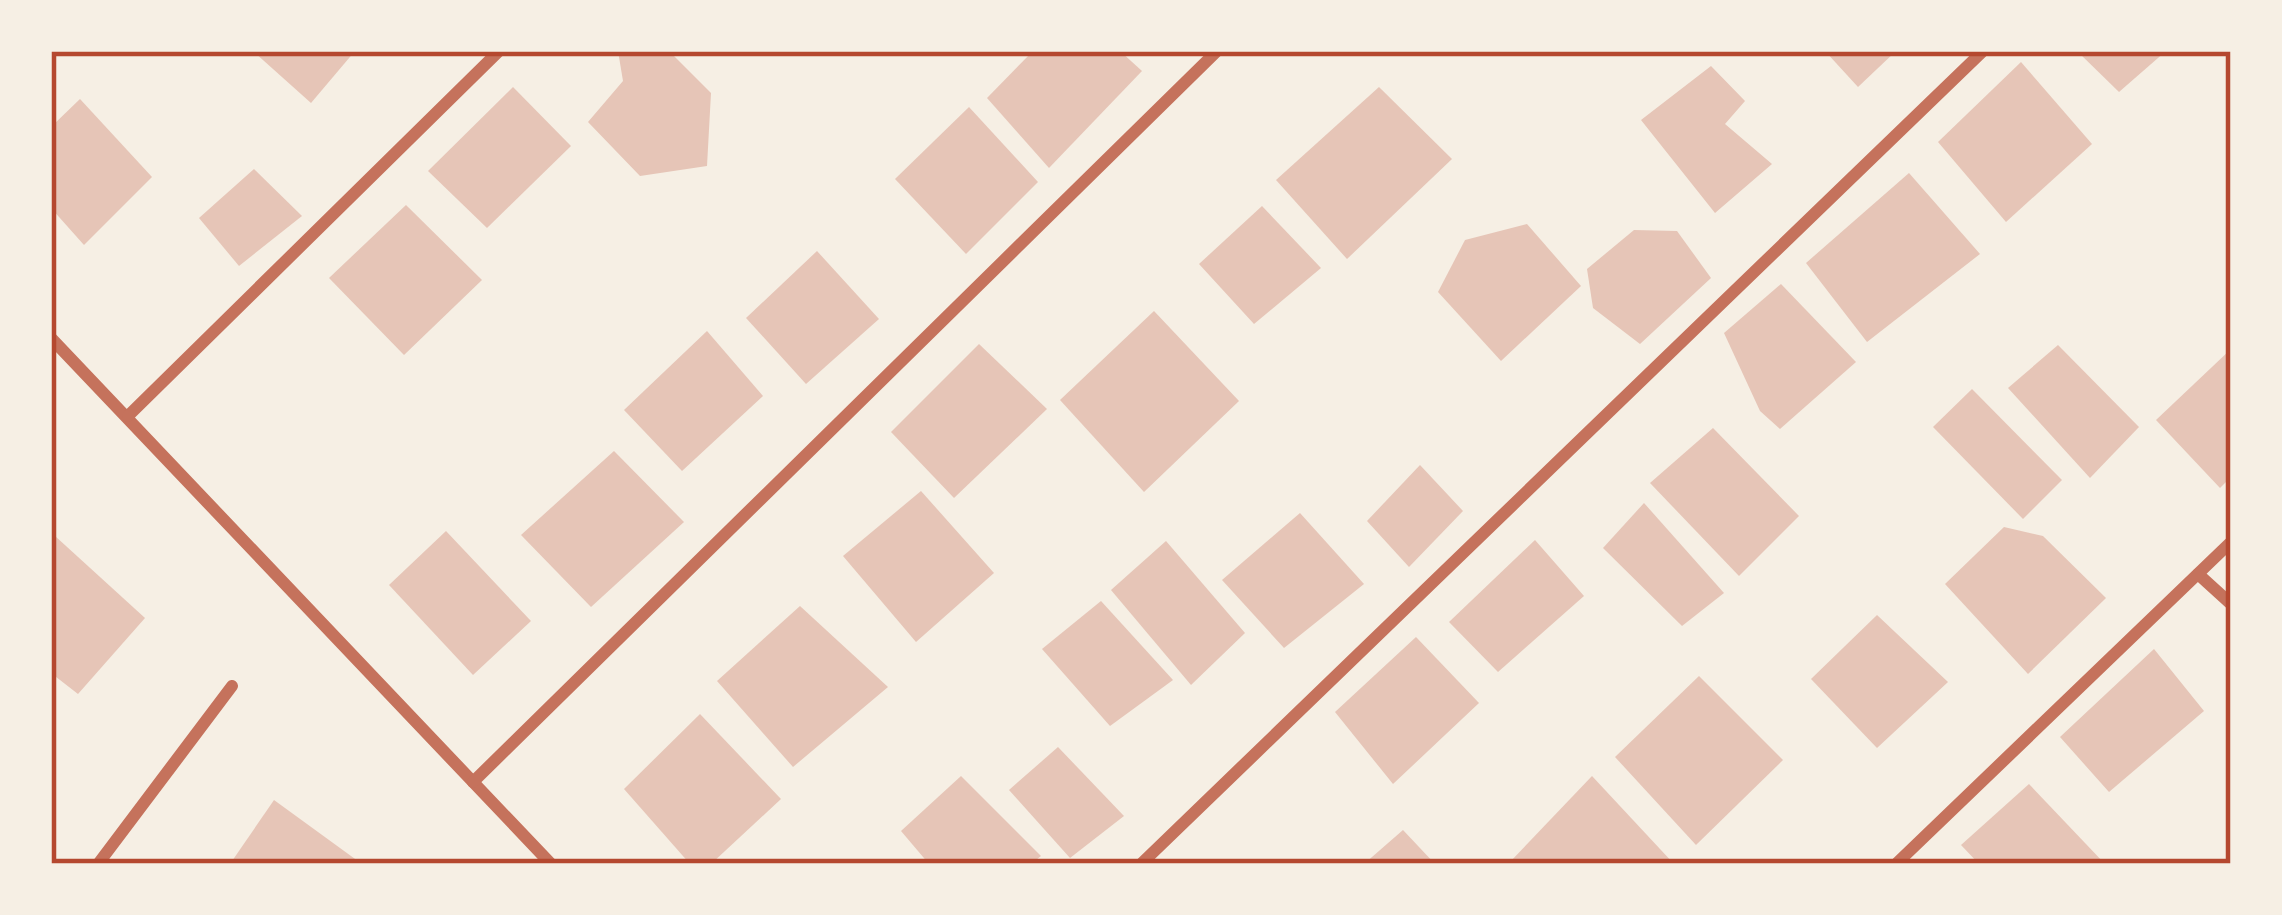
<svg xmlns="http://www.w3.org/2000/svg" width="2282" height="915" viewBox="0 0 2282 915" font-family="'Playfair Display',serif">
<rect width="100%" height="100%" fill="#f6efe4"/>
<g fill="#e6c5b7">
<polygon points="253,51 355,51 311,103"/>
<polygon points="618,51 669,51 711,93 707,166 640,176 588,122 623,81"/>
<polygon points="1033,51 1120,51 1142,71 1049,168 987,98"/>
<polygon points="1825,51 1896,51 1858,87"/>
<polygon points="2077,51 2166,51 2119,92"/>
<polygon points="2021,62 2092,144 2006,222 1938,142"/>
<polygon points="1711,66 1745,101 1725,124 1772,164 1715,213 1641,120"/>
<polygon points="513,87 571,146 487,228 428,171"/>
<polygon points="1379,87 1452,159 1347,259 1276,180"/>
<polygon points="80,99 152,177 84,245 51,208 51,127"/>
<polygon points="969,107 1038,182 966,254 895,179"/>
<polygon points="254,169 302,216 239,266 199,218"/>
<polygon points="1909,173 1980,254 1867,342 1806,263"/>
<polygon points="406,205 482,280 404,355 329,278"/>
<polygon points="1262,206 1321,268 1254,324 1199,264"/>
<polygon points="1527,224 1581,286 1501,361 1438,292 1465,240"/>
<polygon points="1634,230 1677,231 1711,278 1640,344 1593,308 1587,269"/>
<polygon points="817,251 879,319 806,384 746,318"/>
<polygon points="1781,284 1856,362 1780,429 1760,411 1724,333"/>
<polygon points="1154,311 1239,401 1144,492 1060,400"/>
<polygon points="707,331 763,396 682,471 624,410"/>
<polygon points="979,344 1047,409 954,498 891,432"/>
<polygon points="2058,345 2139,427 2090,478 2008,388"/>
<polygon points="2231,349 2231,477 2220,488 2156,420"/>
<polygon points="1972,389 2062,480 2023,519 1933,427"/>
<polygon points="1713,428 1799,516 1739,576 1650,483"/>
<polygon points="614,451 684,522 591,607 521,535"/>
<polygon points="1420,465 1463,511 1409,567 1367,521"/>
<polygon points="921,491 994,573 916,642 843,556"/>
<polygon points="1644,503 1724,593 1682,626 1603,548"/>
<polygon points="1300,513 1364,584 1284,648 1222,580"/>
<polygon points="2004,527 2043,536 2106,598 2028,674 1945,584"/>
<polygon points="446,531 531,621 473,675 389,585"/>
<polygon points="55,536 145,618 78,694 51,673"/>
<polygon points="1535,540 1584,596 1498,672 1449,622"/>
<polygon points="1166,541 1245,633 1191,685 1111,590"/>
<polygon points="1101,601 1173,680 1110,726 1042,649"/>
<polygon points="800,606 888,687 793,767 717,681"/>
<polygon points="1877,615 1948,682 1877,748 1811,679"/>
<polygon points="1416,637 1479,703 1393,784 1335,712"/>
<polygon points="2154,649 2204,711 2109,792 2060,737"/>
<polygon points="1699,676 1783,760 1696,845 1615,757"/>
<polygon points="700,714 781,799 711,864 690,864 624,789"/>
<polygon points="1058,747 1124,816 1070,858 1009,790"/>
<polygon points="961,776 1041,856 1031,864 929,864 901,831"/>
<polygon points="1592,776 1674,864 1508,864"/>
<polygon points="2029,784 2105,864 1979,864 1961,845"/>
<polygon points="274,800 362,864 230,864"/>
<polygon points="1403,830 1435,864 1364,864"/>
</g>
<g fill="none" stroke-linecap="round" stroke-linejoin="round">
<g stroke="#c5725c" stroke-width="12">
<polyline points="51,338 551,864"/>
<polyline points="128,416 499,51"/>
<polyline points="2198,574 2231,604"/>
<polyline points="473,782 1217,51"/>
<polyline points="98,864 232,686"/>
<polyline points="1141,864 1983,51"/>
<polyline points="1896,864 2231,542"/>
</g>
</g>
<rect width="2282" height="915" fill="none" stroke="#f6efe4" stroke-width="108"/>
<rect x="54" y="54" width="2174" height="807" fill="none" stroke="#b5482f" stroke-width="4.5"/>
</svg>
